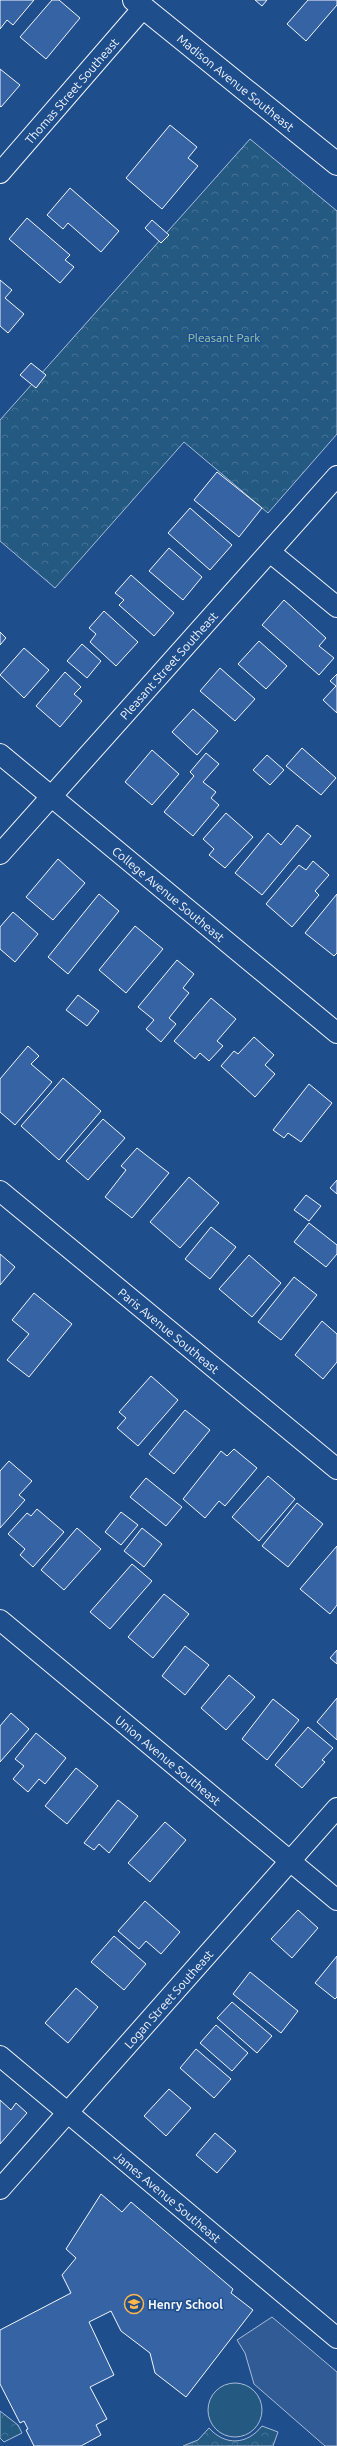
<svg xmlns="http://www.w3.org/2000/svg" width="337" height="2446" viewBox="0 0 337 2446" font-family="Ubuntu,sans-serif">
<defs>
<pattern id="park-crowns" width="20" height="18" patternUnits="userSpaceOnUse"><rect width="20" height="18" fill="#245a82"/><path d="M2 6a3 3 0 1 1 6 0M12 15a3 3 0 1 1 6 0" fill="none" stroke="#447295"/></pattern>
</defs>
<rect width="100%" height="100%" fill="#1f4e8c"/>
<g fill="url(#park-crowns)" stroke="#a8bbd7">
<polygon points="250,139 337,211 337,434 268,513 184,442 55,588 0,541 0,420"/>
<polygon points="0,2411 18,2425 22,2433 4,2442 0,2438"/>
<path d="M 262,2426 L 278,2432 L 273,2446 L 183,2446 L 198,2440 L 209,2428 C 225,2446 247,2445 262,2426 Z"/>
</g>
<circle fill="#245a82" stroke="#a8bbd7" cx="235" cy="2410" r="27"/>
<polygon fill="#305b95" stroke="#a8bbd7" points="272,2317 337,2372 337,2446 325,2446 254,2384 245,2353 237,2340"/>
<g fill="#3563a3" stroke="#f2f6ff">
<polygon points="0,0 34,0 13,25 7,20 0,29"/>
<polygon points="52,0 59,0 80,18 46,59 20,37"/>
<polygon points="255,0 267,0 262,6"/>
<polygon points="308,0 337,0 337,5 306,41 287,24"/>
<polygon points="0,69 20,85 1,107 0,106"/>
<polygon points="170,125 197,147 188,158 198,166 162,209 126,178"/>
<polygon points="70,188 119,231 101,252 68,223 63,229 47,215"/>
<polygon points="27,218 70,255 65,260 74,267 60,283 9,239"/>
<polygon points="152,220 169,235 161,243 145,228"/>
<polygon points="0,280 12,290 5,298 24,314 8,333 0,326"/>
<polygon points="31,363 46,375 36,388 20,375"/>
<polygon points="217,472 262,508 239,537 194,500"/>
<polygon points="190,508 232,545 210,570 168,533"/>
<polygon points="169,548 202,577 183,600 149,571"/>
<polygon points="131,575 174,613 154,636 119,605 124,600 115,593"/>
<polygon points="284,600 326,638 319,646 334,658 319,675 262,625"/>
<polygon points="104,611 138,642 116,666 90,642 96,634 89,628"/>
<polygon points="0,632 6,638 0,645"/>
<polygon points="259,641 287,666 266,689 238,664"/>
<polygon points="82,644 101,661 87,678 67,661"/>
<polygon points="24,648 49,670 24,698 0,675"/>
<polygon points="220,668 255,699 235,721 200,691"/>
<polygon points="65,672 81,687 74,694 82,701 60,727 36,706"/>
<polygon points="337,674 337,713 323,700 336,686 330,681"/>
<polygon points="193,709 218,731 197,755 172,732"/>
<polygon points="302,748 336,778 321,795 286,766"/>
<polygon points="152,750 179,774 152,805 125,782"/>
<polygon points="206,753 219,764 203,782 216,792 211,798 219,805 193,836 164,812 194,776 190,772"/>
<polygon points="267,755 284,770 270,785 253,770"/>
<polygon points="226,813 253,837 225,868 209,855 214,849 203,839"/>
<polygon points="297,825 311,836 262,895 235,873 268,833 281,845"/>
<polygon points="58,859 85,883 53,920 26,897"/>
<polygon points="313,861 329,875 315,891 319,895 292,927 266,904 299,865 306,870"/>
<polygon points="99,894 119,911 68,974 48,957"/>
<polygon points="337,894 337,953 334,956 305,933"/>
<polygon points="13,912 38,934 15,962 0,949 0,927"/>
<polygon points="135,926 163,949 126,993 99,970"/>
<polygon points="177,960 194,974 183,988 189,993 169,1018 176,1024 161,1042 146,1029 154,1020 138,1007"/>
<polygon points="78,995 99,1011 87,1026 66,1010"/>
<polygon points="211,998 236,1019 217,1041 223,1046 209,1061 200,1053 195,1059 174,1041"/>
<polygon points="254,1037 274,1055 265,1065 275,1074 255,1097 221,1066 234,1051 238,1054"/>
<polygon points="28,1046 39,1056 31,1064 52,1082 15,1125 0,1112 0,1079"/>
<polygon points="63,1078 101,1111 59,1160 21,1126"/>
<polygon points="309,1084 332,1103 301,1142 288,1133 284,1138 273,1130"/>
<polygon points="103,1119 125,1138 88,1180 66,1161"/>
<polygon points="137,1148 169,1173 132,1218 105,1197 126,1170 121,1166"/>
<polygon points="189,1177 219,1203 180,1248 150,1222"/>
<polygon points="337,1180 337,1194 330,1188"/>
<polygon points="306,1195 321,1206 309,1221 294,1210"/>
<polygon points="309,1223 337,1245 337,1254 326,1267 294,1242"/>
<polygon points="211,1227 236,1247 210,1279 185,1259"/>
<polygon points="0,1254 15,1267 0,1285"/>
<polygon points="249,1255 281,1283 252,1317 219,1289"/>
<polygon points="294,1277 317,1295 281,1340 258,1322"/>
<polygon points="34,1293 72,1324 29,1377 7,1360 29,1334 12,1320"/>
<polygon points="322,1321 337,1334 337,1362 323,1379 295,1355"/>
<polygon points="151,1376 178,1400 138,1446 117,1428 126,1418 119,1412"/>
<polygon points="185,1410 210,1430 174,1474 149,1454"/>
<polygon points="234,1449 257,1468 225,1506 219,1501 205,1518 183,1499 221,1451 227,1456"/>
<polygon points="9,1461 32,1481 19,1495 25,1500 0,1528 0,1471"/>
<polygon points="268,1476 295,1499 259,1541 232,1517"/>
<polygon points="146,1478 182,1507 166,1526 130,1497"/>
<polygon points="297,1503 323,1524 288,1567 262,1546"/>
<polygon points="37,1509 64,1532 33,1567 20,1555 25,1549 8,1534 27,1513 31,1516"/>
<polygon points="121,1512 138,1525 121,1545 105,1532"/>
<polygon points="77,1528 101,1549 64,1590 41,1570"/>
<polygon points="142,1528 162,1544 144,1567 124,1551"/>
<polygon points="337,1546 337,1605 330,1614 300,1589"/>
<polygon points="132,1564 152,1581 110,1629 90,1612"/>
<polygon points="164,1594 189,1614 153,1658 128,1637"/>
<polygon points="185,1646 209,1665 185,1695 162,1676"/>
<polygon points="337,1650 337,1664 330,1658"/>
<polygon points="229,1675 255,1697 226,1730 201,1708"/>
<polygon points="337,1698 337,1740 317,1722"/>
<polygon points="273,1699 299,1720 267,1760 242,1739"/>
<polygon points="11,1713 29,1729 0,1762 0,1726"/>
<polygon points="308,1727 333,1748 322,1760 325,1762 302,1788 275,1765"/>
<polygon points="36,1733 66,1758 45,1784 39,1779 28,1792 13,1779 24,1766 15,1759"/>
<polygon points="76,1768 98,1786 67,1824 45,1806"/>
<polygon points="118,1800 138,1816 109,1853 99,1844 94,1850 84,1843"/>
<polygon points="165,1822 186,1840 150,1882 128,1863"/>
<polygon points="145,1901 180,1932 161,1954 146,1941 139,1949 118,1931"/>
<polygon points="298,1910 318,1928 292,1958 271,1939"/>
<polygon points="114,1936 146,1964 124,1990 91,1962"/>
<polygon points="337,1956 337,1997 335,1999 315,1983"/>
<polygon points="250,1972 298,2011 281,2033 233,1994"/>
<polygon points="76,1988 98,2007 68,2043 45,2023"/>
<polygon points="232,2002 272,2036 257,2053 217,2018"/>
<polygon points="216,2025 248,2053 232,2071 200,2043"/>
<polygon points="196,2049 231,2079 214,2098 180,2068"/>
<polygon points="169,2089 191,2108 166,2136 144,2116"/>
<polygon points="0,2100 11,2110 16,2103 27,2113 0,2144"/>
<polygon points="215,2133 236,2151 217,2173 196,2155"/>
<polygon points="101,2194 122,2212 131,2202 233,2289 231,2293 253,2310 186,2397 155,2373 150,2353 121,2331 111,2311 89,2322 114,2375 90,2387 107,2419 96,2425 101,2435 81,2446 34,2446 26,2430 28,2429 24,2421 20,2423 0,2384 0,2330 71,2293 62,2275 76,2258 66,2249"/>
</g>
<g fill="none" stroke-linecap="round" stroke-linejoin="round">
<defs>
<g id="street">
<path id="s1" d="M 0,173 L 143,8"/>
<polyline points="270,552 337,607"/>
<path id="s2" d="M 0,754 L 337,1033"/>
<path id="s3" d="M 0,854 L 337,476"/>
<path id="s4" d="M 0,1191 L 337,1469"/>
<path id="s5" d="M 0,1620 L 337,1900"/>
<path id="s6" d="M 0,2056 L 337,2338"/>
<path id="s7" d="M 0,2189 L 337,1808"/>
</g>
<g id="secondary">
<path id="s8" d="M 134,0 L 337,164"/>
</g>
</defs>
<use href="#street" stroke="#f2f6ff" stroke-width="22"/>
<use href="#secondary" stroke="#f2f6ff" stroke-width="24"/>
<use href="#street" stroke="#1f4e8c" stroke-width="20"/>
<use href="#secondary" stroke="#1f4e8c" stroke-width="22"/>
</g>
<defs>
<symbol id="school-ring" viewBox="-11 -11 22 22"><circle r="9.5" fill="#1f4e8c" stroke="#ffb74d" stroke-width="1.5"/><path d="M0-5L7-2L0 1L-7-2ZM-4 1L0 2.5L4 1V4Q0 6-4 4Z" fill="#ffb74d"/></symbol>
</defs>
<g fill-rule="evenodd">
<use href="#school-ring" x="123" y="2293" width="22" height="22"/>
</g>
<g text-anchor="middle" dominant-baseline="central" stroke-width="3" stroke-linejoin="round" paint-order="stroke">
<g font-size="12" fill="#f2f6ff" stroke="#1f4e8c">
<text stroke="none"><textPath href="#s8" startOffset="131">Madison Avenue Southeast</textPath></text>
<text stroke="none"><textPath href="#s1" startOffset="109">Thomas Street Southeast</textPath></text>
<text stroke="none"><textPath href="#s3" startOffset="253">Pleasant Street Southeast</textPath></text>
<text stroke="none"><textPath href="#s2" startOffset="219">College Avenue Southeast</textPath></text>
<text stroke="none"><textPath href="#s4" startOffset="219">Paris Avenue Southeast</textPath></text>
<text stroke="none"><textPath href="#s5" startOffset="219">Union Avenue Southeast</textPath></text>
<text stroke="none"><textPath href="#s7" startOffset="254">Logan Street Southeast</textPath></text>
<text stroke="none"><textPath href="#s6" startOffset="219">James Avenue Southeast</textPath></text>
</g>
<g font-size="12" fill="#97c8a6" stroke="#1f4e8c">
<text x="224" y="337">Pleasant Park</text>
</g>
<g font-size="12" font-weight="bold" fill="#f2f6ff" stroke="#1f4e8c" text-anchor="start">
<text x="148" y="2304">Henry School</text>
</g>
</g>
</svg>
